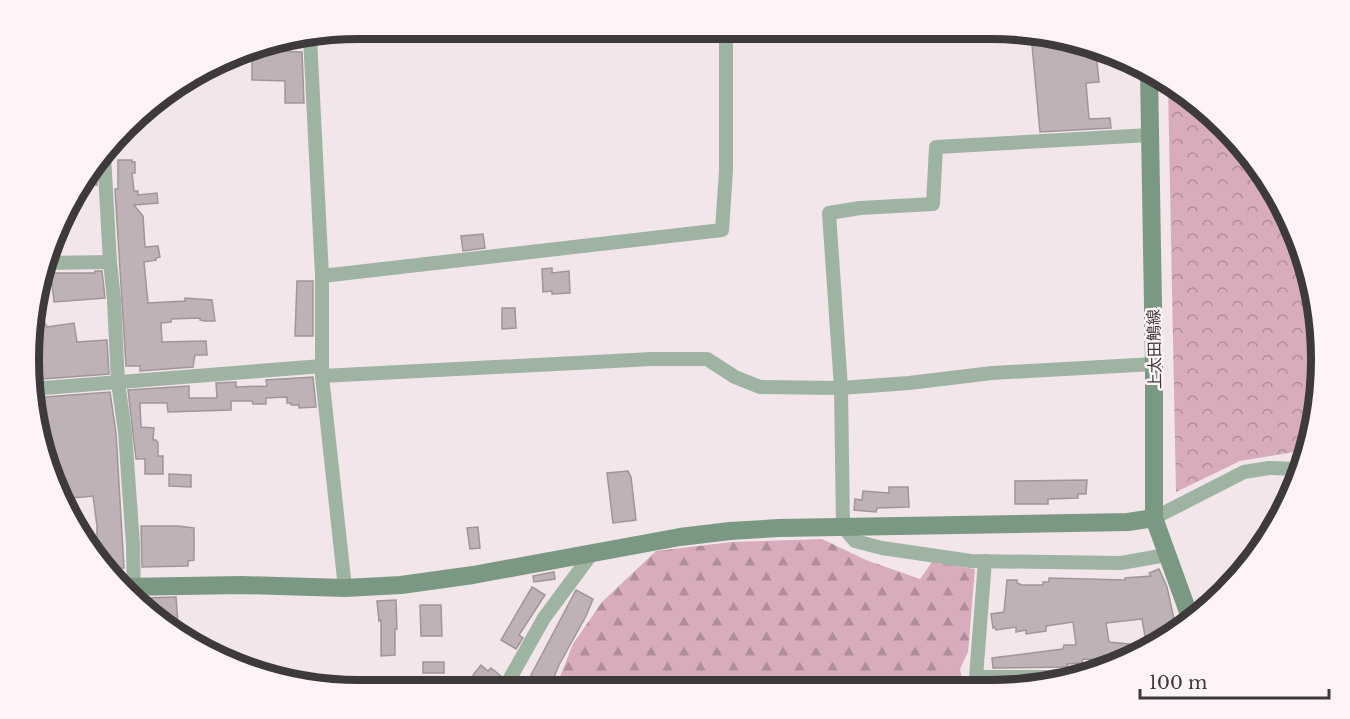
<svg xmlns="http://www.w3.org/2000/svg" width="1350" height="719" viewBox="0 0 1350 719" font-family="'Libre Baskerville','Noto Sans JP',serif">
<defs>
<pattern id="forest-firs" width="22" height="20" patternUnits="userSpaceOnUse" patternTransform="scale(1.5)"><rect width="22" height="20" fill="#d8acbd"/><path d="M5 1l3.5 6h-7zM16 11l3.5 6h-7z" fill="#b18d9b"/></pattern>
<pattern id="park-crowns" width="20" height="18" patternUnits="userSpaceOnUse" patternTransform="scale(1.5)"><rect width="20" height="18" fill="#d8acbd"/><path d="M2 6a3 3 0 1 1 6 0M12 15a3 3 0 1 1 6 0" fill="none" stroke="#b18d9b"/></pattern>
</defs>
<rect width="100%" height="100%" fill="#f2e6ea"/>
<polygon fill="url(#forest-firs)" points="822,539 866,560 920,579 932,562 975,569 968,652 960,669 964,688 555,689 573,644 602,602 656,551 732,542"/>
<polygon fill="url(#park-crowns)" points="1168,86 1240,142 1304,253 1321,381 1302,453 1294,452 1240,461 1176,492"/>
<g fill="#beb2b6" stroke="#a09599" stroke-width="1.5">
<polygon points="1031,34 1096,52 1099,82 1086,83 1089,119 1110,118 1111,128 1040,132"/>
<polygon points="274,51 302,52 304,103 285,103 285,81 252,80 252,52"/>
<polygon points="118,160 132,160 132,162 135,162 135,173 132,173 134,191 138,191 138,195 157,193 158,203 134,205 143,216 145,247 158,246 160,257 156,258 156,260 144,262 148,303 185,301 185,298 212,300 215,321 204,321 200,320 200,318 171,319 171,322 161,323 162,342 206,341 207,355 195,355 193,367 140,371 140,366 126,366 115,189 118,189"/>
<polygon points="95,164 97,185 79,186 84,176"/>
<polygon points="483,234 485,248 463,251 461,236"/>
<polygon points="552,268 552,273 569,271 570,293 552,294 552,291 543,292 542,269"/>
<polygon points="95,271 102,271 105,298 54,302 51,273 95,273"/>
<polygon points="297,281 313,281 313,336 295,336"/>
<polygon points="502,308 515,308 516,328 502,329"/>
<polygon points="45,323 47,327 74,323 77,342 107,340 109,374 29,380 35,325"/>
<polygon points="313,377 316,407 299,408 299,405 291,405 291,403 287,403 287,397 266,398 266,404 253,404 252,401 231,401 231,410 168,412 167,403 140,403 141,427 154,428 153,440 156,440 158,443 158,456 163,456 163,474 145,474 145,459 136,459 128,390 189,386 189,398 217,398 216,383 236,382 236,387 267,386 266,380"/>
<polygon points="110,392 116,433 124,568 119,568 120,571 110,571 97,552 97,526 93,496 62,499 54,486 51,474 51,448 48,448 48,437 42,438 33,398"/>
<polygon points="628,471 631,477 636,520 613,523 607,473"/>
<polygon points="169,474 191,475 191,487 169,486"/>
<polygon points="1087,480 1086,494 1078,494 1078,498 1048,499 1048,504 1015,504 1015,481"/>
<polygon points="889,487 908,487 909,507 877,508 876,512 854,510 855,499 862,500 863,491 889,493"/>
<polygon points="141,526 178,526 194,528 194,560 188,561 188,566 142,567"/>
<polygon points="478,527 480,548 470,549 467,528"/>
<polygon points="1159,569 1167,587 1177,633 1175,635 1163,641 1160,633 1145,636 1142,619 1106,623 1109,642 1129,644 1144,651 1122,662 1115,662 1115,660 1083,659 1082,663 1067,664 1068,667 993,668 992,658 1063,649 1064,645 1076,645 1073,622 1046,626 1046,631 1026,634 1026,630 1016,632 1016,627 996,630 995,627 993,628 991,614 1004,612 1007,580 1017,580 1017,583 1022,585 1043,585 1043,582 1049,582 1049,578 1125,580 1125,578 1151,576 1149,573"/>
<polygon points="554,572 555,579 534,582 533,576"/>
<polygon points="532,587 545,595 519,635 523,638 516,649 501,640"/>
<polygon points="576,590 593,599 586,616 559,665 549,689 544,689 529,679"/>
<polygon points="176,597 178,624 169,625 143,606 143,598"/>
<polygon points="396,600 397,629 395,629 395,655 381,656 381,620 379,621 377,601"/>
<polygon points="420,605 441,605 442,636 421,636"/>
<rect x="423" y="662" width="21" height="11"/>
<polygon points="481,665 488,671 491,668 501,676 490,689 472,689 480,680 473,675"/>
</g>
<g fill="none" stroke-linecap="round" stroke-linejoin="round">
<g stroke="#9fb3a3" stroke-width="14">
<polyline points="310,37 322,276 322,376 345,588"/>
<polyline points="1150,135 936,147 933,204 860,208 829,213 841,388 843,527 855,541 882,548 971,561 1121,563 1166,555"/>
<polyline points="104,155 110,262 114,300 118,382 125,432 133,545 134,599"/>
<polyline points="45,263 110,262"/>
<polyline points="322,276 722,230 726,171 726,29"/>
<polyline points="322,376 652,359 707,359 735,377 760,387 841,388 909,383 992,373 1154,364"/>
<polyline points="31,389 322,366"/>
<polyline points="1154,518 1244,472 1269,468 1297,469"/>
<polyline points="985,561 976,677 1049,677 1087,674"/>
<polyline points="504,689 544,618 593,552"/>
</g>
<g stroke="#7b9982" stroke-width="18">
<polyline points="1149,72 1154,364 1154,518 1191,620"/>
<polyline points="121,587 242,585 345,588 401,585 473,575 680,537 730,531 779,528 1128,522 1154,518"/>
</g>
</g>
<g text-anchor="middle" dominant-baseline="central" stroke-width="5" stroke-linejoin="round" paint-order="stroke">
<g font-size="16" fill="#3e3a3b" stroke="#fff3f7">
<text transform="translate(1154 349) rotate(-91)">上太田鵤線</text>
</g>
</g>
<path d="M0 0H1350V719H0ZM359 39H991A320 320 0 0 1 1311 359V360A320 320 0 0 1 991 680H359A320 320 0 0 1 39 360V359A320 320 0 0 1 359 39Z" fill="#fff3f7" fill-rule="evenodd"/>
<path fill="none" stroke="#3e3a3b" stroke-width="8" d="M359 39H991A320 320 0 0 1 1311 359V360A320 320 0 0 1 991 680H359A320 320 0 0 1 39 360V359A320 320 0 0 1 359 39Z"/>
<path d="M1140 689v9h189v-9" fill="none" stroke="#3e3a3b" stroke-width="3"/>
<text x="1149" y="689" font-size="18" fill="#3e3a3b" stroke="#fff3f7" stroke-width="4.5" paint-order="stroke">100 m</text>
</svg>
